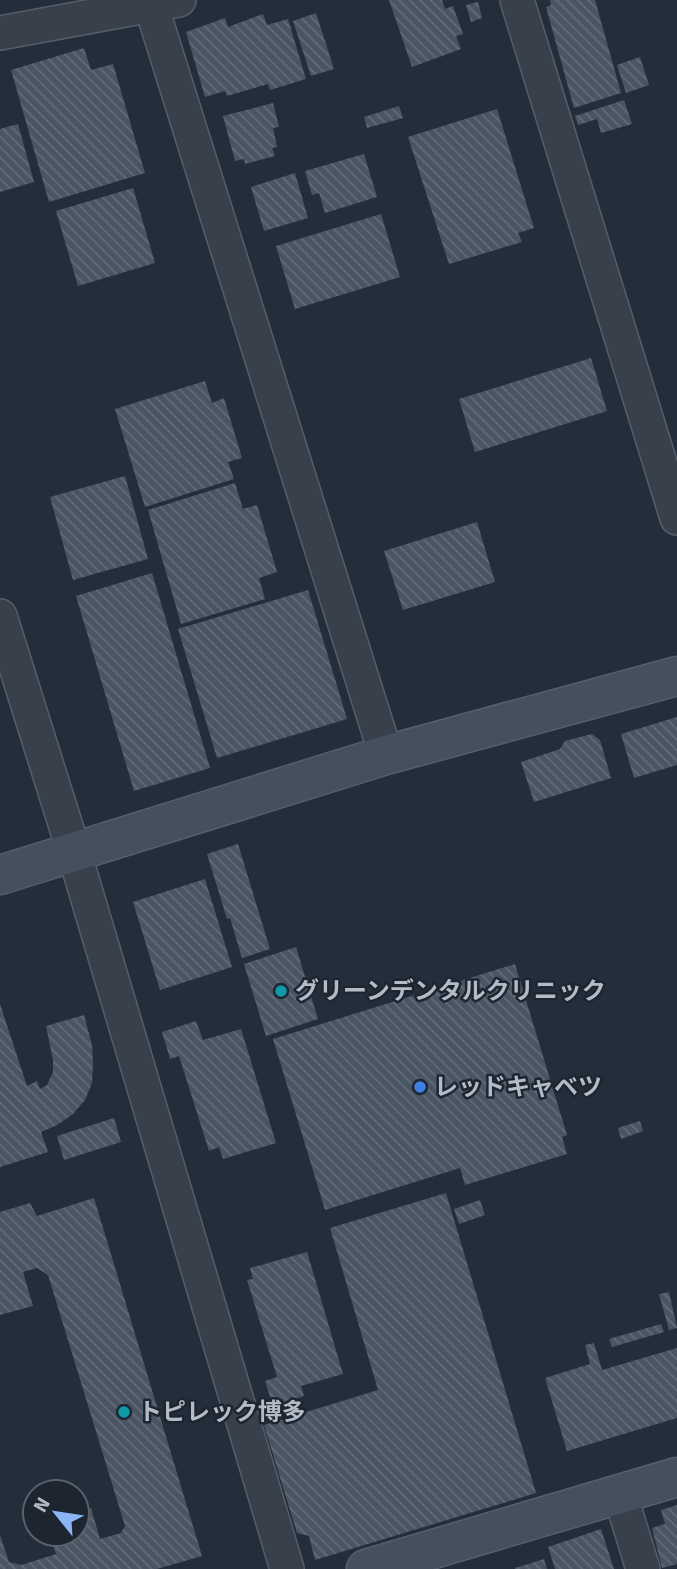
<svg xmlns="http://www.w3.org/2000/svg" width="677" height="1569" viewBox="0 0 677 1569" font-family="Signika,'Noto Sans JP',sans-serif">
<defs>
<pattern id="building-back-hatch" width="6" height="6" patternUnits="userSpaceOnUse" patternTransform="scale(1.75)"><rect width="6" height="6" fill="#4a5563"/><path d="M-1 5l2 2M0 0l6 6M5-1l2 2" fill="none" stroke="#626c78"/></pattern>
</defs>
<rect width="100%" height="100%" fill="#242e3b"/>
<g fill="url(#building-back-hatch)">
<polygon points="389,0 442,0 445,9 453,6 463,34 456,36 461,49 412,67"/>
<polygon points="550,0 595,0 621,93 574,108 546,7 551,5"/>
<polygon points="478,2 482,18 471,22 466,5"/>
<polygon points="316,13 334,69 311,76 293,21"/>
<polygon points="263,14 267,25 288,19 306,79 270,90 268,84 227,96 225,91 205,97 186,32 225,18 228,27"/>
<polygon points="84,48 91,70 113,64 145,173 49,202 11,70"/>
<polygon points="640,57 649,85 626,93 617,65"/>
<polygon points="624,100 632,124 601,133 597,119 578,125 575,116"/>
<polygon points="273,103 279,127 273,128 277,147 272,148 275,156 245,164 244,159 235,161 223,116"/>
<polygon points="399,106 403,118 367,128 364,117"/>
<polygon points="497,109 534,228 518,233 522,242 449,264 408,137"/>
<polygon points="18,124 34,182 0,192 0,129"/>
<polygon points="364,154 377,197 325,213 319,193 312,195 305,171"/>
<polygon points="295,173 308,218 264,231 251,187"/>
<polygon points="133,188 155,263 78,286 56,211"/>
<polygon points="381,214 400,277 295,309 276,246"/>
<polygon points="591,358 607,411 475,452 459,399"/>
<polygon points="205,381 212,403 224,398 242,458 228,462 234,479 145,507 115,409"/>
<polygon points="125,476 148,559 73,580 50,497"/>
<polygon points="235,483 243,509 257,505 277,572 259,578 265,599 181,624 148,510"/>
<polygon points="477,522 495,582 403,610 384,551"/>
<polygon points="152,573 210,768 134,791 76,596"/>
<polygon points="308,590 347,719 217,758 178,629"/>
<polygon points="677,717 677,765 634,778 621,734"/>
<polygon points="592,734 600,740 611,778 534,802 521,762 560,749 565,741"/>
<polygon points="238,844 270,949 242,958 230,918 227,919 207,854"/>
<polygon points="205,879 232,967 160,990 133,902"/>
<polygon points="296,947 318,1019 266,1036 244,964"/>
<polygon points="515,964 567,1135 562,1137 567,1154 465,1185 460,1168 325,1210 273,1039"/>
<polygon points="0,1004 27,1086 37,1081 40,1089 47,1085 53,1072 53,1060 46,1026 84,1015 92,1045 93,1064 92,1083 85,1100 73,1114 57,1125 41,1132 48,1152 0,1167"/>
<polygon points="196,1021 203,1040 241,1029 276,1143 223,1159 219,1147 209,1151 179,1056 170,1059 162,1032"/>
<polygon points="114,1118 121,1142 64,1160 57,1136"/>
<polygon points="640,1121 643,1131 621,1139 618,1128"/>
<polygon points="446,1193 536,1493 315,1560 309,1536 297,1533 264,1425 378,1390 330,1228"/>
<polygon points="94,1198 202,1556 157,1569 0,1569 0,1535 9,1562 21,1565 56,1554 49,1534 77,1534 77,1513 91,1508 100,1539 121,1533 125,1526 48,1275 37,1268 23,1272 33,1306 0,1315 0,1212 30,1203 37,1216"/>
<polygon points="480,1200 485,1215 459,1224 454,1209"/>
<polygon points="307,1252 343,1374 301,1386 304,1396 273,1406 265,1381 277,1377 247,1280 253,1279 250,1268"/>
<polygon points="669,1292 677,1328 669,1330 659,1294"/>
<polygon points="661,1324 664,1332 612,1347 609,1339"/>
<polygon points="594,1343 602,1370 677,1348 677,1418 567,1451 545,1378 590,1364 585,1345"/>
<polygon points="677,1505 677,1564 662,1568 652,1528 665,1524 661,1510"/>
<polygon points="601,1529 614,1569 555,1569 548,1547"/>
<polygon points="544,1559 547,1569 515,1569 515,1568"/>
</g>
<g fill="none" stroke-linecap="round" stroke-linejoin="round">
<defs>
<g id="street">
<polyline points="517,0 677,518"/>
<polyline points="151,5 386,755"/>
<polyline points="0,33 179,0"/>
<polyline points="0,616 74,852 287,1569"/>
<polyline points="620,1494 643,1569"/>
</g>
<g id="secondary">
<polyline points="0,875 386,755 677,676"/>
<polyline points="366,1569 677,1477"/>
</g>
</defs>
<use href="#street" stroke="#565e69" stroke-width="36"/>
<use href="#secondary" stroke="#565e69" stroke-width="41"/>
<use href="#street" stroke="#37404b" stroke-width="33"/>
<use href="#secondary" stroke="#464f5e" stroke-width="38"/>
</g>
<g fill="#0f9aa8" stroke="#1d2530" stroke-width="2.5">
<circle cx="281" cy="991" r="7"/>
<circle cx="124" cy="1412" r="7"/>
</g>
<circle fill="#3f7fe0" stroke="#1d2530" stroke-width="2.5" cx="420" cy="1087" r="7"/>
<g text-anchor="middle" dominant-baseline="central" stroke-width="5" stroke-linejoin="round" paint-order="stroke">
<g font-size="24" font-weight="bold" fill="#b3bbc6" stroke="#1d2530" text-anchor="start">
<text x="295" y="991">グリーンデンタルクリニック</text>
<text x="434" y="1087">レッドキャベツ</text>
<text x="138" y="1412">トピレック博多</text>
</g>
</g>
<g transform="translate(56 1513) rotate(300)"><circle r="33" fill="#1d2530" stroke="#59616c" stroke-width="2"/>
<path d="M0-5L12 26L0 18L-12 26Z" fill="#8bb6f3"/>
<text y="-10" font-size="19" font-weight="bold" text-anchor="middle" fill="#b3bbc6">N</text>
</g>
</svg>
